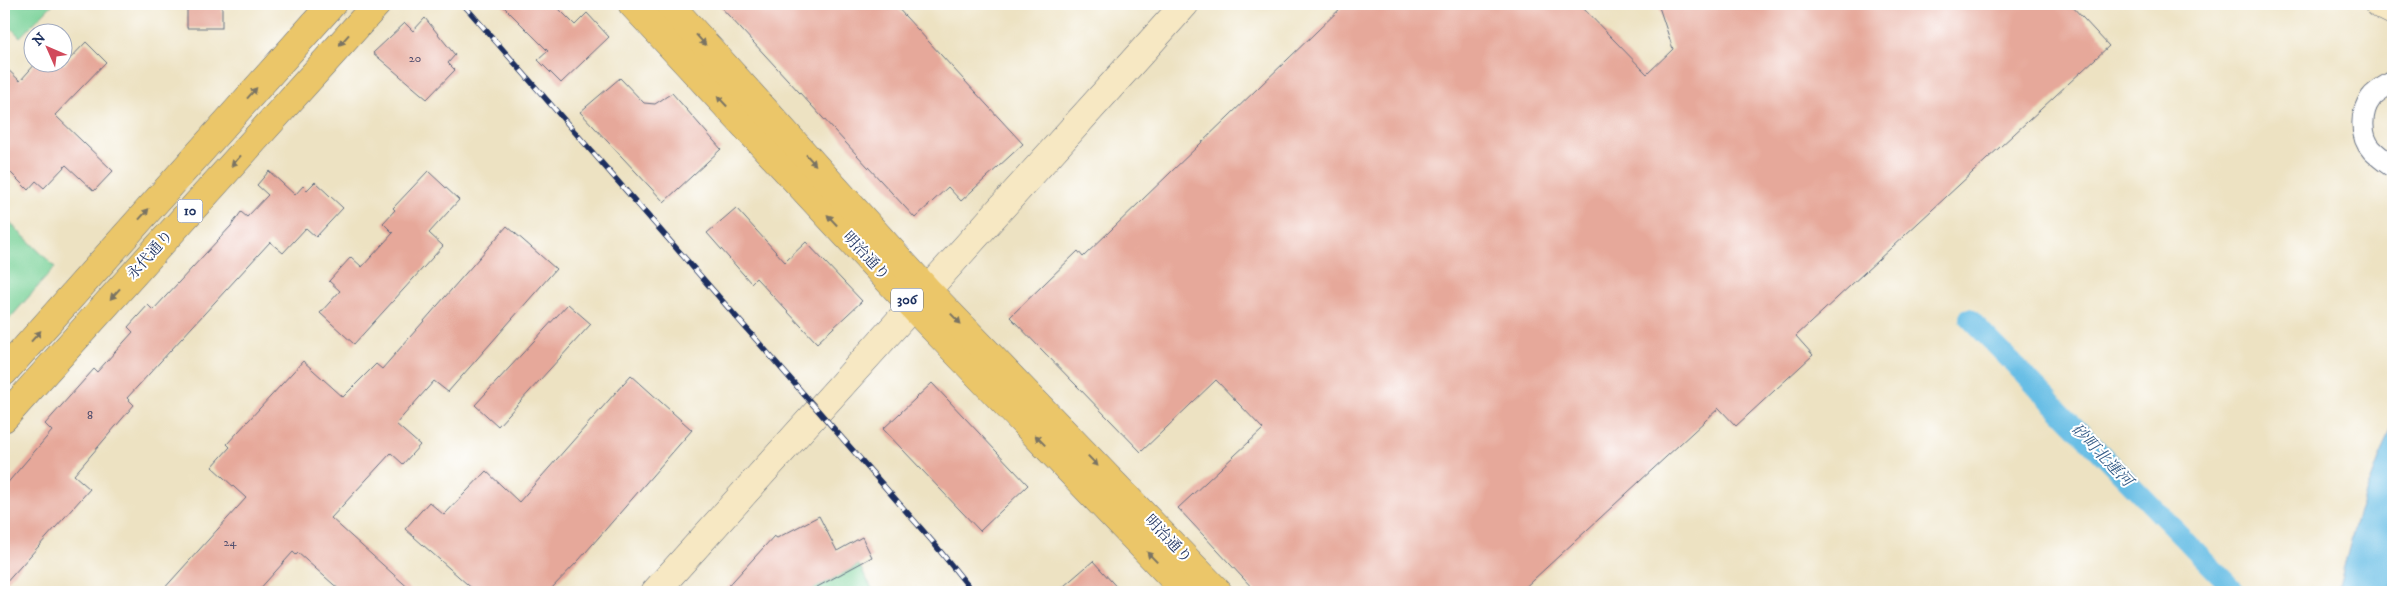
<svg xmlns="http://www.w3.org/2000/svg" width="2397" height="596" viewBox="0 0 2397 596" font-family="'IM FELL DW Pica','Noto Serif JP',serif">
<rect width="100%" height="100%" fill="#fff"/>
<filter id="ink" filterUnits="userSpaceOnUse"><feTurbulence type="fractalNoise" baseFrequency=".02" numOctaves="2"/><feDisplacementMap in="SourceGraphic" scale="10" xChannelSelector="R" yChannelSelector="G"/><feConvolveMatrix kernelMatrix="1 2 1 2 8 2 1 2 1" color-interpolation-filters="sRGB"/></filter>
<filter id="wash" filterUnits="userSpaceOnUse"><feTurbulence type="fractalNoise" baseFrequency=".0096" numOctaves="4" result="noise"/><feDisplacementMap in="SourceGraphic" scale="20" xChannelSelector="R" yChannelSelector="G"/><feGaussianBlur stdDeviation="1.12" result="paint"/><feColorMatrix in="noise" values="0 0 0 0 0 0 0 0 0 0 0 0 0 0 0 0 0 1.4 0 .05"/><feComposite in="paint" operator="in"/></filter>
<g filter="url(#wash)">
<rect width="100%" height="100%" fill="#ede2c2"/>
<g fill="#78d197" stroke="#4a807a">
<polygon points="4,4 53,4 20,37 4,21"/>
<polygon points="4,217 55,267 4,325"/>
<polygon points="859,565 874,592 808,592"/>
</g>
<polygon fill="#68bee5" stroke="#4276a2" points="2393,421 2393,592 2337,592 2358,515"/>
<g fill="none" stroke-linecap="round" stroke-linejoin="round">
<polyline stroke="#68bee5" stroke-width="20" points="1969,318 2236,592"/>
</g>
<g id="blocks">
<g fill="#e6a89a">
<rect x="187" y="4" width="35" height="24"/>
<polygon points="501,4 554,4 575,25 587,13 609,37 561,83 538,60 548,51"/>
<polygon points="718,4 894,4 1023,144 961,201 948,187 915,218"/>
<polygon points="1345,4 1579,4 1647,74 1673,49 1658,4 2070,4 2109,46 1796,336 1813,355 1736,426 1719,408 1520,592 1256,592 1178,508 1263,429 1216,380 1141,452 1010,317 1078,251 1083,257"/>
<polygon points="425,18 455,55 448,63 455,70 427,99 373,53 405,23 413,31"/>
<polygon points="86,42 106,62 55,115 113,171 94,191 66,165 44,188 36,181 28,190 4,166 4,66 20,81 37,62 65,64"/>
<polygon points="620,78 644,103 655,104 672,93 721,149 664,202 580,112"/>
<polygon points="269,171 295,195 303,186 307,190 315,182 343,208 316,237 306,228 283,253 270,242 127,398 134,405 74,475 90,489 4,585 4,487 52,431 45,424 94,369 97,372 133,332 128,327 148,305 153,310 231,226 241,212 247,217 268,195 257,185"/>
<polygon points="428,171 459,200 429,233 443,246 354,344 320,313 340,291 329,281 351,257 362,267 393,233 383,223 395,210 393,208"/>
<polygon points="736,208 785,262 806,242 862,301 817,343 756,278 751,283 707,233"/>
<polygon points="507,226 556,269 448,392 434,381 396,424 420,445 403,464 391,453 331,518 413,592 342,592 298,553 296,555 293,552 257,592 161,592 246,498 212,467 230,447 227,444 303,361 343,397 376,364 382,369"/>
<polygon points="568,304 591,324 498,426 475,405"/>
<polygon points="631,375 692,430 579,560 548,592 476,592 405,529 429,502 444,515 486,471 519,502"/>
<polygon points="932,383 1028,485 980,531 883,429"/>
<polygon points="819,516 837,551 862,537 872,557 808,592 723,592 774,536 777,538"/>
<polygon points="1093,561 1121,592 1057,592"/>
</g>
</g>
</g>
<g filter="url(#ink)">
<use href="#blocks" fill-opacity="0" stroke="#646e81" stroke-width="1"/>
<g fill="none" stroke-linecap="round" stroke-linejoin="round">
<defs>
<path id="street" d="M 2393,82 C 2386,86 2376,91 2371,98 C 2360,112 2360,137 2372,150 C 2378,156 2386,162 2393,167"/>
<g id="secondary">
<polyline points="2379,4 2393,11"/>
<polyline points="655,592 1185,4"/>
</g>
<g id="primary">
<polyline points="632,4 912,306 1186,592"/>
<polyline points="669,4 927,290 1218,592"/>
<polyline points="4,372 332,4"/>
<polyline points="4,418 377,4"/>
</g>
</defs>
<use href="#street" stroke="#646e81" stroke-width="23"/>
<use href="#secondary" stroke="#646e81" stroke-width="29"/>
<use href="#primary" stroke="#646e81" stroke-width="29"/>
<use href="#street" stroke="#fff" stroke-width="21"/>
<use href="#secondary" stroke="#f7e8c3" stroke-width="28"/>
<use href="#primary" stroke="#ebc669" stroke-width="28"/>
<defs>
<polyline id="rail" points="463,4 932,541 973,592"/>
</defs>
<use href="#rail" stroke="#1b2f5e" stroke-width="5.5"/>
<use href="#rail" stroke="#fff" stroke-width="4" stroke-dasharray="11" stroke-linecap="butt"/>
</g>
<defs><path id="oneway-solid" d="M-6-.8H1V-3.2L6.5 0L1 3.2V.8H-6Z" transform="scale(1.25)"/></defs>
<g fill="#797363">
<use href="#oneway-solid" transform="translate(344 40) rotate(132)"/>
<use href="#oneway-solid" transform="translate(701 40) rotate(48)"/>
<use href="#oneway-solid" transform="translate(252 93) rotate(-48)"/>
<use href="#oneway-solid" transform="translate(722 101) rotate(-133)"/>
<use href="#oneway-solid" transform="translate(811 160) rotate(48)"/>
<use href="#oneway-solid" transform="translate(236 161) rotate(132)"/>
<use href="#oneway-solid" transform="translate(144 214) rotate(-48)"/>
<use href="#oneway-solid" transform="translate(832 220) rotate(-133)"/>
<use href="#oneway-solid" transform="translate(115 294) rotate(132)"/>
<use href="#oneway-solid" transform="translate(956 319) rotate(46)"/>
<use href="#oneway-solid" transform="translate(36 336) rotate(-48)"/>
<use href="#oneway-solid" transform="translate(1040 440) rotate(-134)"/>
<use href="#oneway-solid" transform="translate(1093 461) rotate(46)"/>
<use href="#oneway-solid" transform="translate(1152 557) rotate(-134)"/>
</g>
</g>
<g text-anchor="middle" dominant-baseline="central" stroke-width="4" stroke-linejoin="round" paint-order="stroke">
<g font-size="12" fill="#4e4d6d">
<text x="415" y="58">20</text>
<text x="90" y="415">8</text>
<text x="230" y="542">24</text>
</g>
<g fill="#fff" stroke="#5f6d8e" stroke-width="1">
<rect x="177.5" y="199.5" width="25" height="23" rx="4"/>
<rect x="891" y="288.5" width="32" height="23" rx="4"/>
</g>
<g font-size="14" font-weight="bold" fill="#1b2f5e">
<text x="190" y="211">10</text>
<text x="907" y="300">306</text>
</g>
<g font-size="15" fill="#1b2f5e" stroke="#fff">
<text transform="translate(150 255) rotate(-48)">永代通り</text>
<text transform="translate(866 256) rotate(47)">明治通り</text>
<text transform="translate(1168 539) rotate(46)">明治通り</text>
</g>
<g font-size="16" font-style="italic" fill="#325a86" stroke="#fff">
<text transform="translate(2102 455) rotate(46)">砂町北運河</text>
</g>
</g>
<rect width="2397" height="596" fill="none" stroke="#fff" stroke-width="20"/>
<g transform="translate(48 48) rotate(315)"><circle r="24" fill="#ffffff" stroke="#a4acbf"/>
<path d="M0-4L9 19L0 12L-9 19Z" fill="#d1495b"/>
<text y="-8" font-size="14" font-weight="bold" text-anchor="middle" fill="#1b2f5e">N</text>
</g>
</svg>
